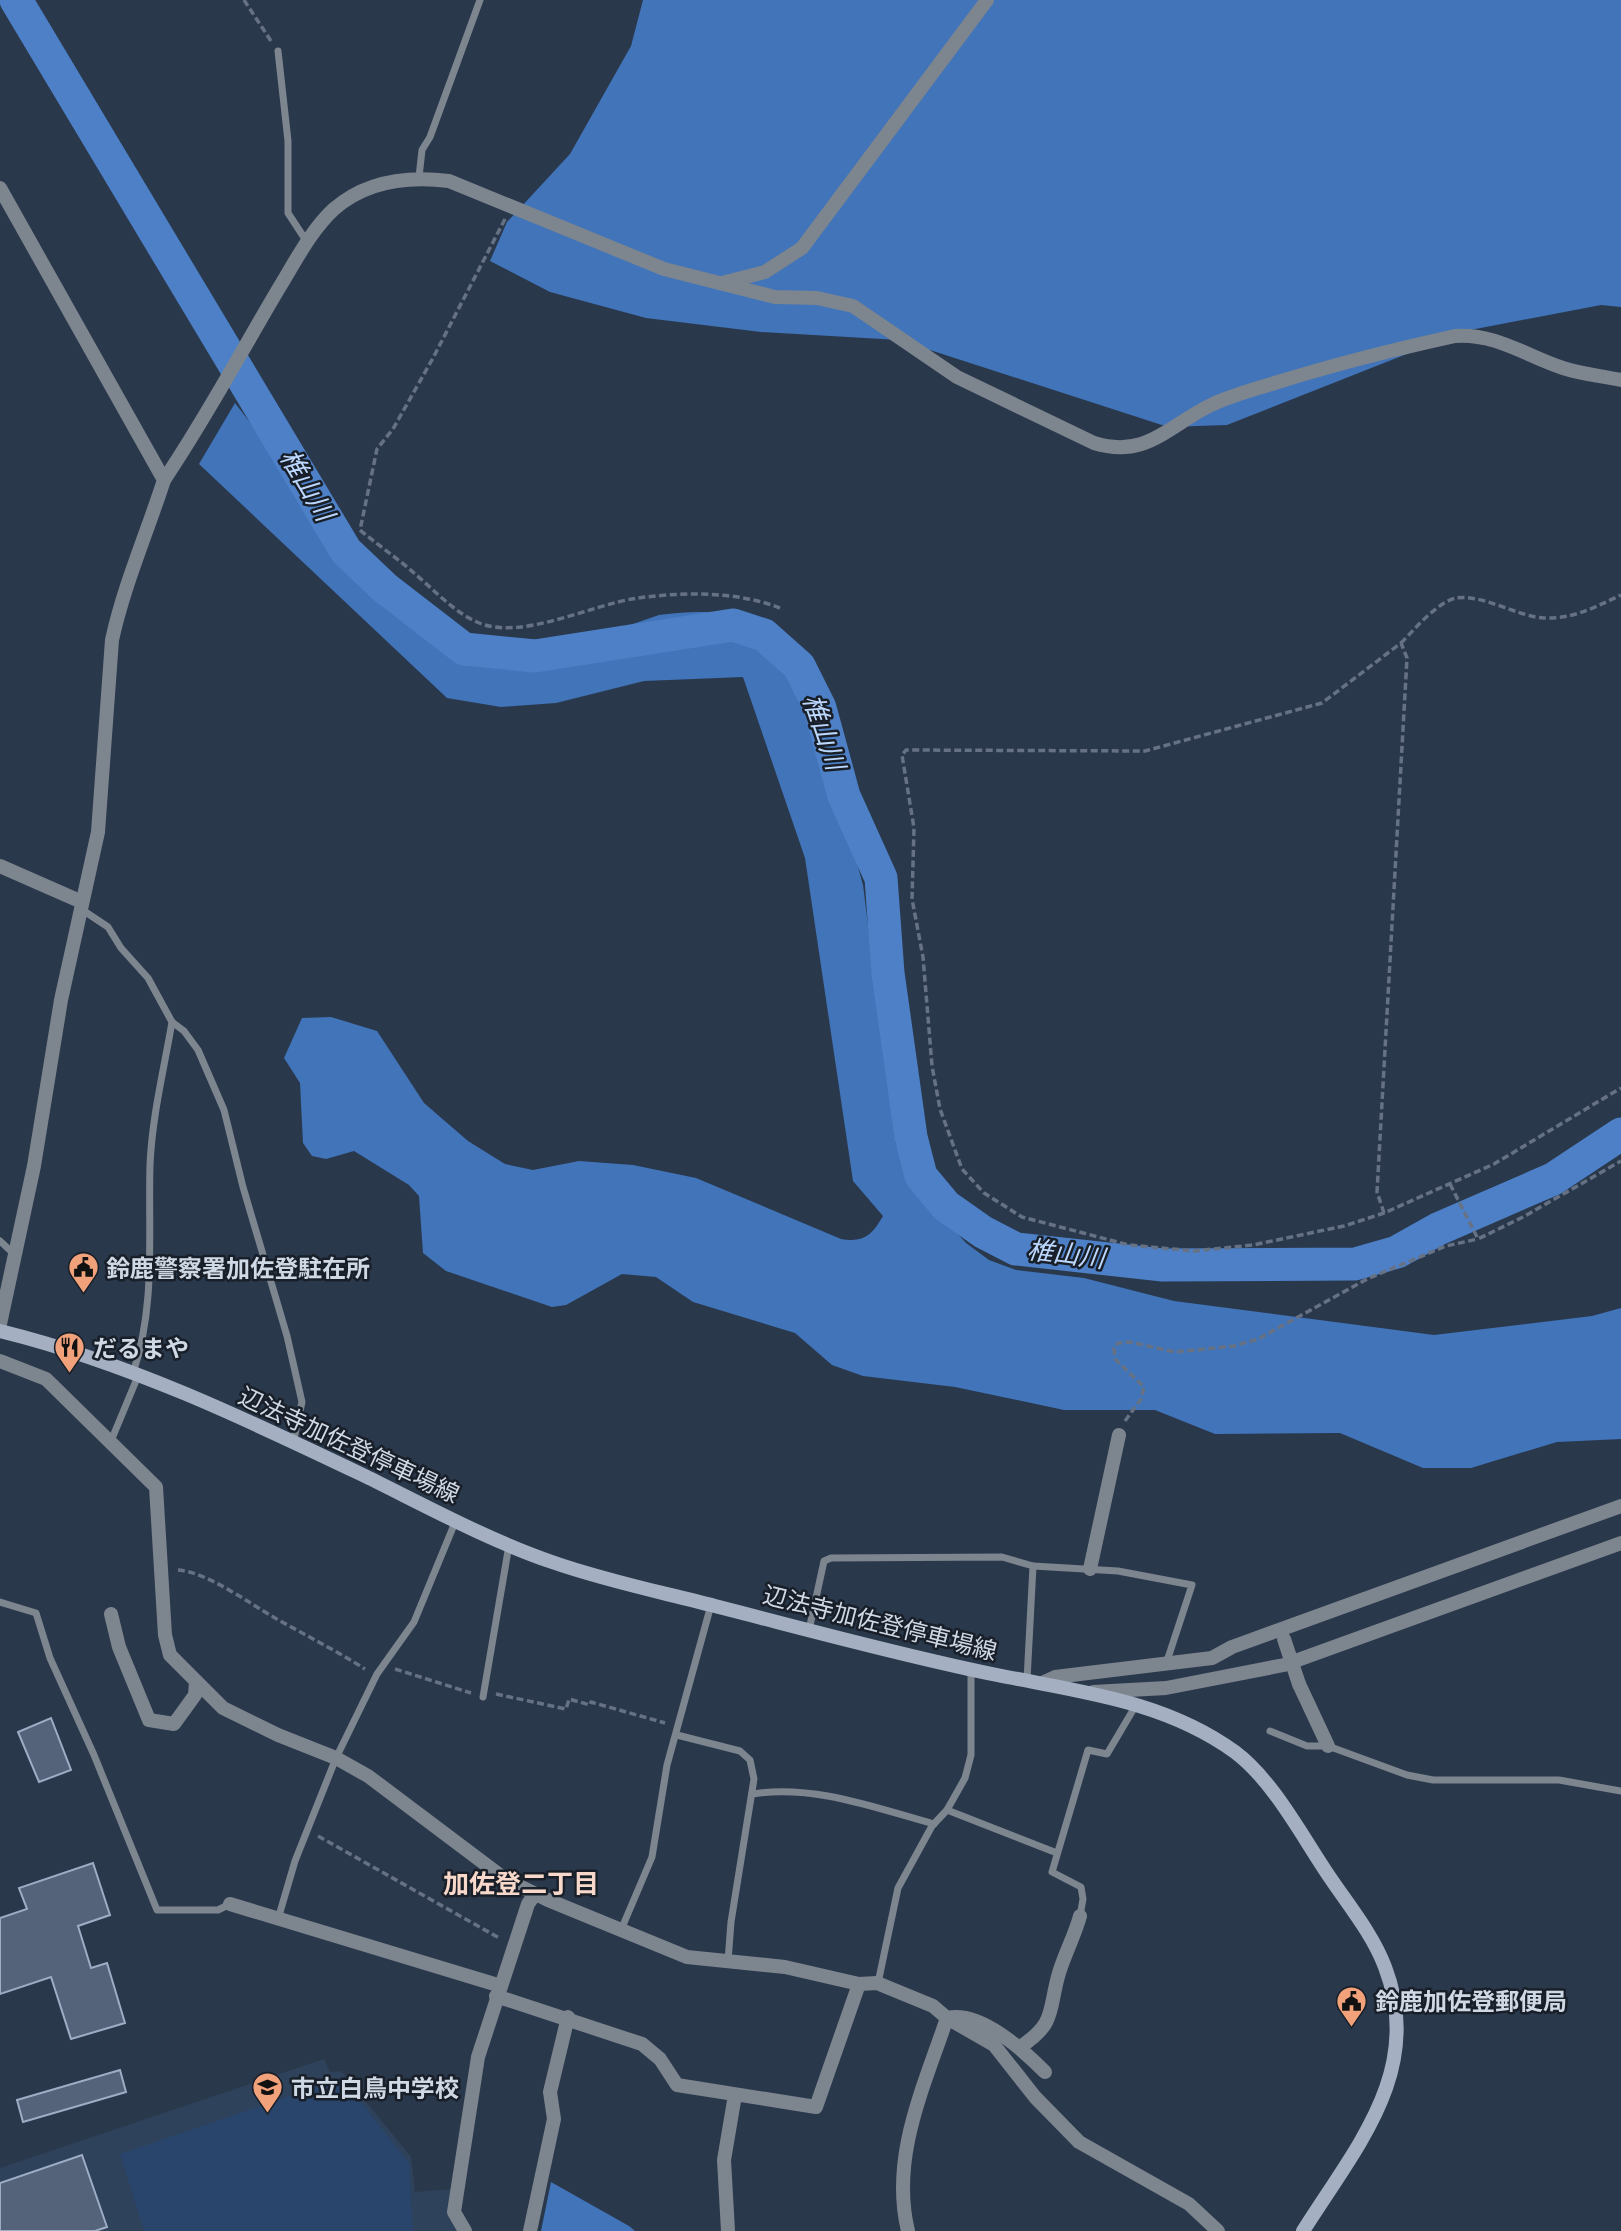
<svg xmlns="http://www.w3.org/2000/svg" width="1621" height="2231" viewBox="0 0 1621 2231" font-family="Helvetica,'Noto Sans JP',sans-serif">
<rect width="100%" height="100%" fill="#2a384c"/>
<polygon fill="#2f425b" points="324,2059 330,2072 341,2071 411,2157 415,2192 452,2189 459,2231 0,2231 0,2168"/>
<polygon fill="#29456b" points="342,2078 409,2163 413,2231 144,2231 120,2154"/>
<g fill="#4174b9">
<polygon points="643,0 1621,0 1621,307 1601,305 1465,331 1227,425 1168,427 899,340 761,332 646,318 550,292 490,261 507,222 570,154 631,46"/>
<path d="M 235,403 L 401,619 L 463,664 L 506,668 L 659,615 C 678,612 730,609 745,618 C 770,633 790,657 806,680 L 863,885 L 896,1145 L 909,1175 L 925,1198 L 966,1243 L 989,1260 L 1016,1270 L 1084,1278 L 1174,1301 L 1434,1335 L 1592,1316 L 1621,1308 L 1621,1439 L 1557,1442 L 1471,1468 L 1423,1468 L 1340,1433 L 1215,1434 L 1155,1410 L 1064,1410 L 955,1387 L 863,1376 L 832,1365 L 795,1333 L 693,1302 L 656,1277 L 622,1274 L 566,1305 L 552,1307 L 446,1271 L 423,1253 L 419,1196 L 409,1185 L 354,1151 L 326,1159 L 312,1156 L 303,1143 L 300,1083 L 284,1058 L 302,1018 L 331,1017 L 377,1031 L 424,1103 L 468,1141 L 505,1164 L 533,1170 L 579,1161 L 633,1165 L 696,1178 L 841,1239 C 864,1243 872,1235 883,1216 L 853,1181 L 805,858 L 743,677 L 644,681 L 556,703 L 501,707 L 447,698 L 199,464 Z"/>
<polygon points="551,2182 629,2226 635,2231 541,2231"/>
</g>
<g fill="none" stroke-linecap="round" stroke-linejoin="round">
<polyline stroke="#4d80c7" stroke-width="33" points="16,0 346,551 385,588 464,649 535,656 733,625 764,635 799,666 820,708 844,796 881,878 888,973 911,1137 921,1176 946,1206 983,1232 1016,1249 1163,1265 1355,1264 1397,1252 1438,1229 1553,1179 1621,1134"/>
</g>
<g fill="#546379" stroke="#9cadc5" stroke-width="2">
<polygon points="51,1718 71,1770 39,1782 18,1732"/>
<polygon points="93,1863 110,1915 78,1926 91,1968 107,1963 125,2023 71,2039 51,1977 0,1994 0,1918 27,1909 19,1888"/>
<polygon points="120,2070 126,2092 23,2122 17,2100"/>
<polygon points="82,2155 107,2227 95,2231 0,2231 0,2183"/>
</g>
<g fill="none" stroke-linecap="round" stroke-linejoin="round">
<g stroke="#667284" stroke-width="3.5" stroke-dasharray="7 3.5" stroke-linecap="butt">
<polyline points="244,0 271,41"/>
<path d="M 505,219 L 433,358 L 393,429 L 377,449 L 360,530 C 378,545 397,558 414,573 C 433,589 454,612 477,622 C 520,642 592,604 638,598 C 683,592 737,591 780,608"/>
<path d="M 1401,643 C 1415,629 1431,609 1450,600 C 1474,589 1517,617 1544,618 C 1574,619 1595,607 1621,595"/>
<polyline points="1450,1184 1478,1239 1523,1217 1621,1161"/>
<polyline points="1384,1213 1377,1192 1407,658 1401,643 1322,703 1145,751 906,750 902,755 914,828 912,899 923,957 932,1066 940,1109 962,1169 984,1193 1022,1217 1129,1245 1194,1251 1253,1245 1344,1226 1384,1213 1494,1164 1621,1088"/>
<polyline points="1125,1421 1141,1399 1144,1387 1115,1359 1114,1348 1118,1343 1130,1342 1175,1352 1234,1346 1258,1339 1367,1279 1446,1246 1478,1239"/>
<path d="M 178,1570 C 207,1572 249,1603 275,1618 C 305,1635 335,1650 365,1669"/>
<polyline points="395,1669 471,1693"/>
<polyline points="496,1694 566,1709 569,1699 590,1705 591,1702 665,1723"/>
<polyline points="318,1836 501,1939"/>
</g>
<g stroke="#7d858f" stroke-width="7">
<polyline points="278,51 288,141 288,213 307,242"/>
<polyline points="419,177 422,150 430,137 480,0"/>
<polyline points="81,909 108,927 121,948 148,978 172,1022 184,1031 198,1050 224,1110 243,1187 287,1336 302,1402 293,1443"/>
<polyline points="0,1241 14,1254"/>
<path d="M 133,1373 C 156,1305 148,1236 150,1165 C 152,1117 164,1069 172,1022"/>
<polyline points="111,1441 138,1376"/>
<polyline points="1033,1566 1118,1571 1192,1585 1166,1664"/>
<polyline points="0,1602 36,1613 50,1658 94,1755 157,1910 218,1910 230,1904"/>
<polyline points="809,1630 824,1561 831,1558 1002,1557 1033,1566 1027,1680"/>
<polyline points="483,1697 509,1545"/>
<polyline points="1270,1731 1307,1746 1328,1746 1407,1775 1433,1780 1559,1780 1621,1791"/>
<polyline points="677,1735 740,1751 750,1760 754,1779 731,1922 728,1961"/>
<path d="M 752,1794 C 813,1784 876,1808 934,1824"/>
<polyline points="947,1810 1057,1853"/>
<polyline points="1080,1916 1083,1899 1081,1887 1052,1872 1088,1750 1107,1754 1136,1705"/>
<polyline points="278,1919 295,1861 336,1758 377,1674 414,1622 456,1520"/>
<polyline points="621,1930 652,1857 667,1765 711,1605"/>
<polyline points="878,1983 898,1888 932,1826 947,1810 965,1778 971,1755 971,1669"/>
</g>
<g stroke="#7d858f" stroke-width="14">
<polyline points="722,283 765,272 802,248 987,0"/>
<path d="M 164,480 C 206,418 241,352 279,288 C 295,262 311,230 334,209 C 366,181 409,176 449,181 L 664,269 L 775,297 L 817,298 L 853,306 L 957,377 L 1094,443 C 1146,459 1168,426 1211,405 C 1232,395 1256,389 1278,382 C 1336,364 1396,349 1455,336 C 1496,333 1526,356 1563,368 C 1581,374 1602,376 1621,380"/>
<polyline points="0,866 82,902"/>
<path d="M 0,1361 L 46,1379 L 156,1487 L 165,1635 L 170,1655 L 223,1708 L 278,1735 L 336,1758 L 368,1776 L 505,1879 L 548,1900 L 687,1957 L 785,1967 L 859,1984 L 877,1983 L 933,2006 L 947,2018 C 924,2087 890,2157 908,2231"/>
<polyline points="1090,1569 1119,1435"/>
<polyline points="111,1614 119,1647 149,1720 174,1724 195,1695 196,1682"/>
<polyline points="1042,1683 1055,1677 1212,1658 1232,1647 1621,1506"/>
<polyline points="1299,1684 1328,1746"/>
<polyline points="230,1904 501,1986"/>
<polyline points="496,1996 642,2044 660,2059 677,2085 816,2107 859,1984"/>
<polyline points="947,2018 994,2045 1035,2097 1079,2142 1189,2204 1218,2231"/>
<path d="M 947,2018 C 980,2010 1023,2050 1045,2072"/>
<path d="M 1020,2047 C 1057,2023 1048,2010 1059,1973 C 1065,1953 1075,1935 1080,1916"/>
<polyline points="465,2231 454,2212 478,2057 528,1904 535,1894"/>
<polyline points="530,2231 554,2119 550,2092 568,2017"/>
<polyline points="728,2231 724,2160 735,2095"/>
</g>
<g stroke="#7d858f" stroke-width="14">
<path d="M 0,188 L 164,480 C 147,533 124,585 112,640 L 98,832 L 61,1000 L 34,1166 L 0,1324"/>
<polyline points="1093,1692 1166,1688 1284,1665 1621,1543"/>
</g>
<path stroke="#a4b0c1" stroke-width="14" d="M 0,1331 C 127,1362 248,1420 365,1476 C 426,1506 488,1540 552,1562 C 606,1581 661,1592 715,1606 C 809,1630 903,1656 997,1675 C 1081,1692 1165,1701 1235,1752 C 1274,1781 1304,1840 1331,1879 C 1350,1907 1373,1935 1385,1967 C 1425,2071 1355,2148 1303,2231"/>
<polyline stroke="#7d858f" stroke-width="14" points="1284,1639 1299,1684"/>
</g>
<defs>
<symbol id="civic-pin" viewBox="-11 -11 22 30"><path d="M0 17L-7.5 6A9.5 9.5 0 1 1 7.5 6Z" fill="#f1a27b" stroke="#191f28"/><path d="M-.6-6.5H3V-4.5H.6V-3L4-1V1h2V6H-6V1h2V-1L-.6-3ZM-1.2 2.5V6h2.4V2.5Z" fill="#111"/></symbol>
<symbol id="restaurant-pin" viewBox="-11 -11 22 30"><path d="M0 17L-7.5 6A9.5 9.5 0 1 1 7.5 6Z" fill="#f1a27b" stroke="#191f28"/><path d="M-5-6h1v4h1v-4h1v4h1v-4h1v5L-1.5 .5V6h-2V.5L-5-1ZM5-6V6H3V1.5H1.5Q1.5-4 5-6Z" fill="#111"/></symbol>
<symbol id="school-pin" viewBox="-11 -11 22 30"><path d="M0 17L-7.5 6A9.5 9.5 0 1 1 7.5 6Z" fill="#f1a27b" stroke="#191f28"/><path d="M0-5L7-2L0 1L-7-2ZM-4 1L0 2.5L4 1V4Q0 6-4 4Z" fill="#111"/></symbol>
</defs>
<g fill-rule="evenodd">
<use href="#civic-pin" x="66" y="1250" width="35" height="47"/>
<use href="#restaurant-pin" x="52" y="1330" width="35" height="47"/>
<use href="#civic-pin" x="1334" y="1984" width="35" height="47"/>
<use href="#school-pin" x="250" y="2070" width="35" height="47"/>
</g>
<g text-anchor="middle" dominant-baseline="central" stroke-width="5" stroke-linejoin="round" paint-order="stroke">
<g font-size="24" font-weight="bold" fill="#cfd8e5" stroke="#191f28" text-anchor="start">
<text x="106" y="1268">鈴鹿警察署加佐登駐在所</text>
<text x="93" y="1348">だるまや</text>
<text x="1375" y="2001">鈴鹿加佐登郵便局</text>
<text x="291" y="2088">市立白鳥中学校</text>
</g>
<g font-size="24" fill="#cfd8e5" stroke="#191f28">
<text transform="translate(349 1445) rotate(25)">辺法寺加佐登停車場線</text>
<text transform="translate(880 1623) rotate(14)">辺法寺加佐登停車場線</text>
</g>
<g font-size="26" font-style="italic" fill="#bdd8ff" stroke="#191f28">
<text transform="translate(307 485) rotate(59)">椎山川</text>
<text transform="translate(824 732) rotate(71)">椎山川</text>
<text transform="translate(1066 1254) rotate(7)">椎山川</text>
</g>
<g font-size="26" font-weight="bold" fill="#f7d8ca" stroke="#191f28">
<text x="521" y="1884">加佐登二丁目</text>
</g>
</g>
</svg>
